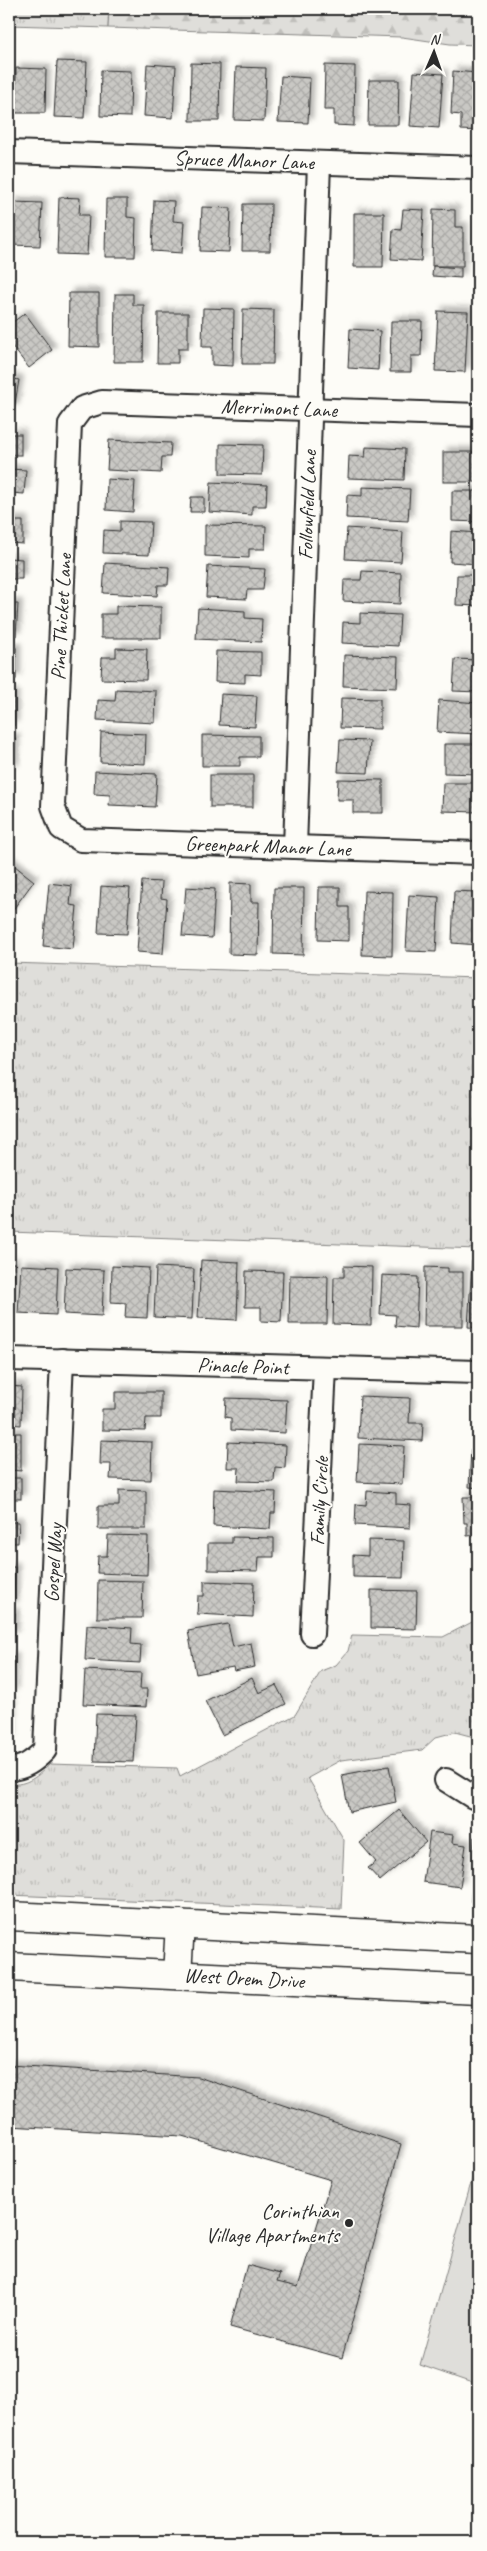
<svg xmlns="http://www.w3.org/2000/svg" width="487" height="2551" viewBox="0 0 487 2551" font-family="Caveat,sans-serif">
<defs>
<pattern id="grass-tufts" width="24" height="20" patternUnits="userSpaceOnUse" patternTransform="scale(1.25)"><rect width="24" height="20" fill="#dfdeda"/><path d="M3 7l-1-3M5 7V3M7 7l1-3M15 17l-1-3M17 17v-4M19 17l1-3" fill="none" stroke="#c0bfbb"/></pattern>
<pattern id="forest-firs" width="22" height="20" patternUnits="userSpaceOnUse" patternTransform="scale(1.25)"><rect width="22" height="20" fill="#dfdeda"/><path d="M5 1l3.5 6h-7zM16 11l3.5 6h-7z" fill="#c0bfbb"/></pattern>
<pattern id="building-cross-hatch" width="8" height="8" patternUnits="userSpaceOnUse" patternTransform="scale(1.25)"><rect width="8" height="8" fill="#c9c8c4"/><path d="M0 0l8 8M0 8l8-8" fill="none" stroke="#adaca9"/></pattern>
<filter id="shadow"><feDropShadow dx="4.5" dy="-4.5" stdDeviation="2.5" flood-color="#0004"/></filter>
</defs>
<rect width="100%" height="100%" fill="#fdfcf7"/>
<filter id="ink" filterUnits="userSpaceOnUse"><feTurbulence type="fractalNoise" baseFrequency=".02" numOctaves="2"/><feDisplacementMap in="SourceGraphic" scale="10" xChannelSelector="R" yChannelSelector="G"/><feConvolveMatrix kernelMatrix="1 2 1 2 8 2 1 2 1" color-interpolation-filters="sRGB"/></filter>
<g filter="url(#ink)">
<g fill="url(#grass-tufts)" stroke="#858482">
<polygon points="9,9 109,9 108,28 9,25"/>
<polygon points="9,963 478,978 478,1249 9,1232"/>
<path d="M 478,1619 L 478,1741 L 474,1737 L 455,1732 L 436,1737 L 422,1750 L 341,1760 L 308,1778 L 344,1840 L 341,1909 L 9,1895 L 9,1784 C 27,1786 38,1776 50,1764 L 177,1768 L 180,1776 L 295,1715 L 321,1671 L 336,1665 L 348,1651 L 352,1635 L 443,1637 Z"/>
</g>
<polygon fill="url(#forest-firs)" stroke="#858482" points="109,9 478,9 478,45 450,44 402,37 108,28"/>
<polygon fill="#dfdeda" stroke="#858482" points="478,2158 478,2385 420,2365"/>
<g fill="url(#building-cross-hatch)" stroke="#2b2b2b" filter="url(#shadow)">
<polygon points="57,61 87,62 84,118 54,117"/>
<polygon points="191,63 220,64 219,121 190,121"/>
<polygon points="147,64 176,66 173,118 144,116"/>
<polygon points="325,65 355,66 354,126 334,125 334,110 324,110"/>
<polygon points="236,67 266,68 264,121 234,120"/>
<polygon points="16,68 46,69 45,113 15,113"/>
<polygon points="101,70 131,71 130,117 100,116"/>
<polygon points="453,71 478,73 478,131 461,130 461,115 451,114"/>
<polygon points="414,72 443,74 439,128 410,126"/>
<polygon points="281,76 310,78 308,123 278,122"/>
<polygon points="369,80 399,80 398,125 368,125"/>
<polygon points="59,197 80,198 79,215 89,215 87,255 57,254"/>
<polygon points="106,199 127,199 127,217 136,218 135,257 105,257"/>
<polygon points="154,200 174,201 173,221 184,222 182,253 152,251"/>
<polygon points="13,202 42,203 40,246 11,245"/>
<polygon points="243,204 271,204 270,251 242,251"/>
<polygon points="202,207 231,208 229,252 200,251"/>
<polygon points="403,209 424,210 421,261 391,259 393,229 401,230"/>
<polygon points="433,209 455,210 455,227 463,227 463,266 432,266"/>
<polygon points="354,213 384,213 383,267 354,267"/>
<polygon points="474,213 478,213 478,267 473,267"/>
<polygon points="433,266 461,268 461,278 432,276"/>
<polygon points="69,293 99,293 99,347 68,346"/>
<polygon points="115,294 133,294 133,305 144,305 143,362 114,362"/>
<polygon points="203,308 234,309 233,366 212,365 212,347 202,347"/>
<polygon points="243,309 274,310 273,364 242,364"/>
<polygon points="438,311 468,312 465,372 435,371"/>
<polygon points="25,313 52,350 29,368 11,345 9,347 9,325"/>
<polygon points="158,313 188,313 188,349 178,349 178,363 157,363"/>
<polygon points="391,321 422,321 421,356 411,356 411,372 390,372"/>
<polygon points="350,329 380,331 378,370 348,368"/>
<polygon points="9,378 19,380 14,409 9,408"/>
<rect x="9" y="434" width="12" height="21"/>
<polygon points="109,440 171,443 170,457 162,457 161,473 107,470"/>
<polygon points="220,444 263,445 262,475 220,474"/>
<polygon points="366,447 405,449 404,480 348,478 349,456 365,457"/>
<rect x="443" y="452" width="35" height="30"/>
<polygon points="9,469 26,470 24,494 11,493 10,500"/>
<polygon points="107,479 135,481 133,512 106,510"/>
<polygon points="211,482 267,485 266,506 252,506 252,515 209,512"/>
<polygon points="362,487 410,489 408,521 346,518 347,495 362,496"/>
<polygon points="452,491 478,491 478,522 452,521"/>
<polygon points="191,497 204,497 204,512 190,512"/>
<polygon points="9,521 23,521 23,544 9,543"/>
<polygon points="120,521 151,522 149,555 103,553 104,530 120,531"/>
<polygon points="205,525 266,526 265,549 249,549 249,558 205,556"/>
<polygon points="347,528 403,532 401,562 345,559"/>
<polygon points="451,531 478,533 478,564 450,562"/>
<polygon points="9,558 22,559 22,579 9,579"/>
<polygon points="105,563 169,567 168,585 158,585 157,596 103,593"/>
<polygon points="208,566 265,569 263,590 247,590 246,599 206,597"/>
<polygon points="362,571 401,573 400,604 343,601 344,580 361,580"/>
<polygon points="457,575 478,575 478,606 456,605"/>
<polygon points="9,604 18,604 16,636 9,636"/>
<polygon points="116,606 161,607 161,638 101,638 101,614 116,614"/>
<polygon points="198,608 245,611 245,618 262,619 261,642 196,639"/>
<polygon points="360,613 400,615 398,646 342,643 343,622 360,623"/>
<polygon points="475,619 478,619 478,649 474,649"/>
<rect x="9" y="648" width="7" height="31"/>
<polygon points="116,648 147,649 146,680 101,679 102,657 116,657"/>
<polygon points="216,651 261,652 261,675 245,674 245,683 215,682"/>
<polygon points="344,655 398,657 397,688 343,686"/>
<polygon points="455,659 478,660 478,692 453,691"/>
<polygon points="116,689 156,691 155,723 97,720 98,700 115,701"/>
<polygon points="9,694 14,694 14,726 9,725"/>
<polygon points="221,694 257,696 255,727 219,725"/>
<polygon points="341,698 380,699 380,729 340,728"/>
<polygon points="439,700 478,703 478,734 437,732"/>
<polygon points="101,732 146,734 145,764 100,762"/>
<polygon points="202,735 259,736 259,757 240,757 240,766 202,766"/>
<polygon points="9,738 15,738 14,769 9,769"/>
<polygon points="340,740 370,741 368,773 338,772"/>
<polygon points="444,744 478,744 478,774 444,773"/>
<polygon points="95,771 157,774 155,807 109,805 110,795 94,794"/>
<rect x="210" y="775" width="43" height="32"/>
<polygon points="338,779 383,780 383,813 353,813 353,800 337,800"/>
<polygon points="443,783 478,783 478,812 442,811"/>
<polygon points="10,862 34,881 9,915 9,864"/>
<polygon points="142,881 162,882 161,898 167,899 163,954 137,952"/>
<polygon points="49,883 72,886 70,905 77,906 73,949 43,946"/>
<polygon points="230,883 251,884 251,902 259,902 258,955 229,954"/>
<polygon points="101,886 130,888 127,934 98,933"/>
<polygon points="186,887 215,889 212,938 182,936"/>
<polygon points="319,887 340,887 340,907 349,907 349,941 318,940"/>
<polygon points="274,888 304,888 303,955 273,954"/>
<polygon points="364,891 393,892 392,956 362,955"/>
<polygon points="454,891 475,892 474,912 478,912 478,945 452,943"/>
<polygon points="409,895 439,897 436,952 406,951"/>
<polygon points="201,1260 239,1262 237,1320 198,1318"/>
<polygon points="472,1261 478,1262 478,1328 468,1327"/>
<polygon points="9,1263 15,1263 12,1314 9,1314"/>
<polygon points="21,1265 58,1267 56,1315 18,1313"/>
<polygon points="112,1266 149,1268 147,1318 125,1317 126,1303 111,1302"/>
<polygon points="344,1266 372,1267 371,1325 333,1324 334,1277 344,1277"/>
<polygon points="156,1267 194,1269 192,1319 154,1317"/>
<polygon points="425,1267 448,1268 448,1272 463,1272 463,1326 424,1326"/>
<polygon points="66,1268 104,1270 102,1316 64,1314"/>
<polygon points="246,1271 283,1272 281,1322 261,1321 261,1307 245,1307"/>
<polygon points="290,1275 328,1276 327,1324 289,1324"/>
<polygon points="382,1275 418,1277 416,1328 395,1326 396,1315 380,1314"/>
<polygon points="9,1386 22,1387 21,1425 9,1424"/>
<polygon points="115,1392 161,1392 161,1418 146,1418 145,1431 102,1430 102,1409 115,1409"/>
<polygon points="360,1396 410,1398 409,1423 423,1423 422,1441 358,1438"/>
<polygon points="226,1398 287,1400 285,1433 231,1430 231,1418 225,1417"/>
<polygon points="9,1433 21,1433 21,1471 9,1470"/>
<polygon points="101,1440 152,1442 151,1480 110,1479 111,1464 100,1464"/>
<polygon points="228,1442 286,1445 285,1468 275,1467 274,1482 238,1481 239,1468 227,1468"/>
<polygon points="359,1444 404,1446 402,1484 357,1482"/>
<polygon points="471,1449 478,1449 478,1488 469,1487"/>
<rect x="9" y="1478" width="12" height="21"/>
<polygon points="214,1489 276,1492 275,1513 271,1513 270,1529 213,1526"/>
<polygon points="119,1490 146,1491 146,1529 98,1529 98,1506 119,1506"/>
<polygon points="367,1491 396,1493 396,1504 411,1505 410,1528 355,1525 356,1504 366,1505"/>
<polygon points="463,1497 478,1497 478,1535 467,1536 467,1523 464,1523"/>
<polygon points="9,1522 19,1522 18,1543 9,1543"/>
<polygon points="108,1535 148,1536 147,1575 97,1573 98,1556 107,1556"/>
<polygon points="232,1537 274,1538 274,1557 259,1557 258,1571 208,1570 208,1543 232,1543"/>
<polygon points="368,1540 404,1541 403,1578 353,1577 353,1555 368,1556"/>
<polygon points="9,1567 15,1567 14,1606 9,1606"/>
<polygon points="98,1580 143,1581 142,1618 97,1618"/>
<polygon points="204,1581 254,1583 253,1617 197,1614 198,1596 204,1596"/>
<polygon points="371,1590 417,1591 416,1629 371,1628"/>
<polygon points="9,1613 15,1613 14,1635 9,1635"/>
<polygon points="228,1624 233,1647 251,1643 255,1667 234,1671 233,1667 196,1674 188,1631"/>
<polygon points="87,1625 132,1628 131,1644 141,1645 140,1663 85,1660"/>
<polygon points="9,1657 14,1657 13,1694 9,1694"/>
<polygon points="85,1670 141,1673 140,1689 147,1689 146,1707 83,1704"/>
<polygon points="252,1678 259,1693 276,1685 286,1704 222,1735 205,1701"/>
<rect x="9" y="1702" width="2" height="37"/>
<polygon points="96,1714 136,1715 133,1762 94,1761"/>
<polygon points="389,1766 396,1802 349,1812 342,1775"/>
<polygon points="399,1810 426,1842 380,1881 368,1868 376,1862 360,1843"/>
<polygon points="430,1832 453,1835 452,1843 466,1845 460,1887 423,1882"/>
<polygon points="474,1837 478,1837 478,1902 471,1902"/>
<polygon points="9,2065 198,2077 401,2144 342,2358 230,2327 247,2265 280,2274 277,2282 298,2287 331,2180 182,2136 9,2126"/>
</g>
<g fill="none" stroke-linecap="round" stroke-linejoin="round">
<defs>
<g id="minor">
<polyline points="9,152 478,168"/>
<polyline points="478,415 102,402 82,408 70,424 53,806 61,828 81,840 478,853"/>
<polyline points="295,847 319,163"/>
<polyline points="9,1359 478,1372"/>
<polyline points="312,1634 325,1368"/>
<path d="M 9,1769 C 24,1769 34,1761 45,1750 L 62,1360"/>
<polyline points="446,1780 473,1797 478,1797"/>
</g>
<g id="secondary">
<polyline points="9,1916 478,1939"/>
<polyline points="9,1967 478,1990"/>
<polyline points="177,1975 180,1924"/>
</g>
</defs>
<use href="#minor" stroke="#2b2b2b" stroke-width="26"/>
<use href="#secondary" stroke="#2b2b2b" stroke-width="31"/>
<use href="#minor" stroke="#fdfcf7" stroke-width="22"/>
<use href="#secondary" stroke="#fdfcf7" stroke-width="28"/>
</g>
</g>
<circle fill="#2b2b2b" stroke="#fdfcf7" stroke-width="2" cx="349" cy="2223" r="5"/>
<g text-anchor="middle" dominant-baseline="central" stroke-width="4" stroke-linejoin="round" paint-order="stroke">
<g font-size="21" fill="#2b2b2b" stroke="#fdfcf7">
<text transform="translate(244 160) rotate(2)">Spruce Manor Lane</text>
<text transform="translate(279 408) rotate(2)">Merrimont Lane</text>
<text transform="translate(307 505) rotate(-88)">Followfield Lane</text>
<text transform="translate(61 617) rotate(-87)">Pine Thicket Lane</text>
<text transform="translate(268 846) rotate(2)">Greenpark Manor Lane</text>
<text transform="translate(243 1366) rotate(2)">Pinacle Point</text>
<text transform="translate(319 1501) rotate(-87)">Family Circle</text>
<text transform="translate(53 1563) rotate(-87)">Gospel Way</text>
<text transform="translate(244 1978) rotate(3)">West Orem Drive</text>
</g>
<g font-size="21" fill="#2b2b2b" stroke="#fdfcf7" text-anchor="end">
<text x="339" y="2211">Corinthian<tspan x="339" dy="24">Village Apartments</tspan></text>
</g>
</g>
<rect width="487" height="2551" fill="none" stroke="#fdfcf7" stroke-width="30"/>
<rect x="15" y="15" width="457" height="2521" fill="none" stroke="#2b2b2b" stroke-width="2" filter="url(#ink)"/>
<g transform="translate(434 52) rotate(2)" stroke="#fdfcf7" stroke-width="4" paint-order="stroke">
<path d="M0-4L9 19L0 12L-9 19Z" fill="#2b2b2b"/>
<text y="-8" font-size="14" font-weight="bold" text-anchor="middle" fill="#2b2b2b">N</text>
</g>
</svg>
